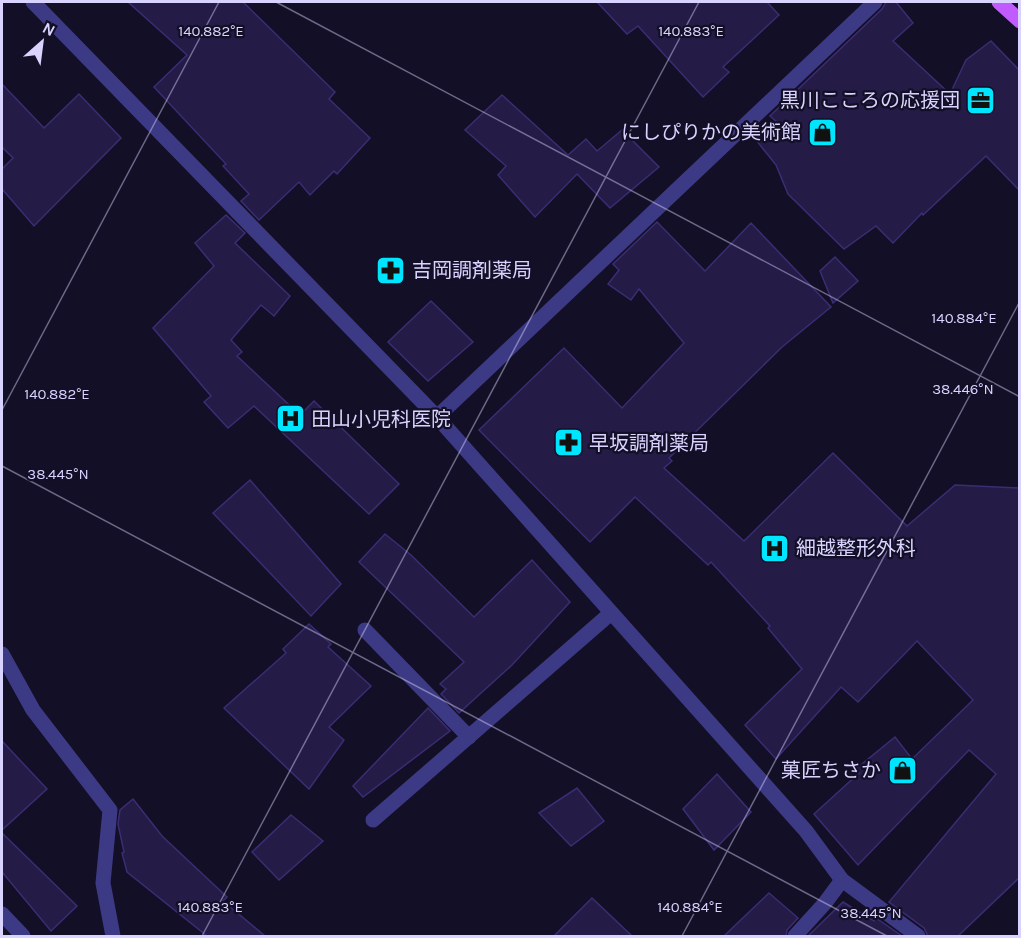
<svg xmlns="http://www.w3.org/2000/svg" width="1021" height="938" viewBox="0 0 1021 938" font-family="Karla,'Noto Sans JP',sans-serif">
<rect width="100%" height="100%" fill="#130f26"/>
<g fill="#241b47" stroke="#3b2d73" stroke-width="1.5">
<polygon points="128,2 243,2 335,92 329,99 370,138 337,174 334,171 310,195 299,182 259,220 241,201 249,194 223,166 226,164 154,87 187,55"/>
<polygon points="597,2 767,2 779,15 723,67 729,72 703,97 638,26 627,34"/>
<polygon points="886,2 896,2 913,23 893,41 950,94 966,60 991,41 1020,71 1020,191 986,156 923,215 922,213 893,243 876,226 844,249 788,194 776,165 756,140 779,124 770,116 882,9"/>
<polygon points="2,84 44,128 79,94 121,138 34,226 2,189 2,169 13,158 2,147"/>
<polygon points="502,95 568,155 586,139 597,151 622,130 659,167 610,208 577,174 535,217 498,175 506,166 465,130"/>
<polygon points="226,215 245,233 235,243 290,296 274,316 261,305 231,340 242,352 237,356 300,415 314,401 399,484 369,514 254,406 228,428 204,402 211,396 153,328 214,266 195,243"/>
<polygon points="657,222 705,271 751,223 831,307 782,347 669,458 672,461 664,468 744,541 833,453 907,526 955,485 1020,488 1020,877 958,936 928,936 924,928 889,902 996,774 969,750 858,865 814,814 859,773 857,768 895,737 912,759 973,700 917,641 858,702 841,687 776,759 745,725 802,669 768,628 770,626 711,562 708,565 635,497 590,542 479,430 564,348 622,408 684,343 639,289 631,300 608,284 619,270 613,264"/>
<polygon points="835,257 858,281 833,303 820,271"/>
<polygon points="431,301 473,342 428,381 388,342"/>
<polygon points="250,480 341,584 311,616 213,513"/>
<polygon points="385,534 411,555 474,617 532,560 570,602 512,665 459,713 441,694 446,689 440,684 464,662 359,562"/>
<polygon points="309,624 331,644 328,647 371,686 329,727 344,740 309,789 224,708 286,653 283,649"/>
<polygon points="428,708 450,731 363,797 353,786"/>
<polygon points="2,741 47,789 2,830"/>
<polygon points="717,774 751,812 714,850 683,809"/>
<polygon points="577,788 604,821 571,846 539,813"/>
<polygon points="133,799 162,836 227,897 223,901 265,936 207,936 127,872 122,853 124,852 118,824 120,810"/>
<polygon points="291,815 323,841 279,880 252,852"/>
<polygon points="2,833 77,906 51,931 2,872"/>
<polygon points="769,893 798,918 787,930 786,936 724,936"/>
<polygon points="592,898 632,936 554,936"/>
<polygon points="843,902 874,921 876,918 902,936 808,936"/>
</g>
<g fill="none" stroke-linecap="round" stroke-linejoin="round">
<g stroke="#3d3a85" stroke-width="15">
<polyline points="33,2 437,417 806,831 842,880 918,936"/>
<polyline points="437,417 875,2"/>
<polyline points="365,630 469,737"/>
<polyline points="2,654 33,710 110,810 103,883 113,936"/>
<polyline points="373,820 611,613"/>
<polyline points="2,914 23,936"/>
<polyline points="795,936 825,903 842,880"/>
</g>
<polyline stroke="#c25bff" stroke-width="15" points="999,2 1020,21"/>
</g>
<path fill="none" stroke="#d9d4ff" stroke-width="1.5" stroke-opacity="0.45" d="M 276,2 L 1020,397M 2,410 L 219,2M 2,466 L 887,936M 202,936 L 699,2M 682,936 L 1020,301"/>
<defs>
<symbol id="office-square" viewBox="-11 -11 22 22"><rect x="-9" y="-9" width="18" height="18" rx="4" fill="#00e5ff" stroke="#130f26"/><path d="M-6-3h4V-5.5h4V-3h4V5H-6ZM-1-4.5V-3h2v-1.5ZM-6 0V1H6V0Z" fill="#111"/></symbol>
<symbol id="shop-square" viewBox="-11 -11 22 22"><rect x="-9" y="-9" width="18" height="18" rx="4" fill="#00e5ff" stroke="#130f26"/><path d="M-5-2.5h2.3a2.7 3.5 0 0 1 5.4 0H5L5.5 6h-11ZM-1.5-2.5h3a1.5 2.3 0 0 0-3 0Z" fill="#111"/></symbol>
<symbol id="pharmacy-square" viewBox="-11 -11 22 22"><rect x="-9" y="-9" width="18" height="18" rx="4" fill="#00e5ff" stroke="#130f26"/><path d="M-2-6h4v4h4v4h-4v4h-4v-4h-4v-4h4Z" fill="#111"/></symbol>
<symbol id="hospital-square" viewBox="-11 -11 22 22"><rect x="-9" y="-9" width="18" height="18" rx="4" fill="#00e5ff" stroke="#130f26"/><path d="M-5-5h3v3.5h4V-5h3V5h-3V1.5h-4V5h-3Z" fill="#111"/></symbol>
</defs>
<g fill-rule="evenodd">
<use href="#office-square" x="964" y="84" width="33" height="33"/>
<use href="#shop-square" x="806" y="116" width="33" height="33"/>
<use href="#pharmacy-square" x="374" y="254" width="33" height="33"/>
<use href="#hospital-square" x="274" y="402" width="33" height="33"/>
<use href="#pharmacy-square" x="552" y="426" width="33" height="33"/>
<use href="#hospital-square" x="758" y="532" width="33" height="33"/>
<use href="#shop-square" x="886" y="754" width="33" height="33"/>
</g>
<g text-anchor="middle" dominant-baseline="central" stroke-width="4.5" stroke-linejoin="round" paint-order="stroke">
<g font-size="20" fill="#d9d4ff" stroke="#130f26" text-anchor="start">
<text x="960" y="100" text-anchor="end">黒川こころの応援団</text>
<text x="801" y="132" text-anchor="end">にしぴりかの美術館</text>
<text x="412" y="270">吉岡調剤薬局</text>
<text x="311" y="419">田山小児科医院</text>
<text x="589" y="443">早坂調剤薬局</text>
<text x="796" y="548">細越整形外科</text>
<text x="881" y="770" text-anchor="end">菓匠ちさか</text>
</g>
</g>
<g font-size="15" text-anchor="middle" fill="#d9d4ff" stroke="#130f26" stroke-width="4.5" stroke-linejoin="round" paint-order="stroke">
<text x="211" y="36">140.882°E</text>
<text x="691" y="36">140.883°E</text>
<text x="964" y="323">140.884°E</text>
<text x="963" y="394">38.446°N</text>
<text x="57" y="399">140.882°E</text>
<text x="58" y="479">38.445°N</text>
<text x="210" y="912">140.883°E</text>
<text x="690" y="912">140.884°E</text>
<text x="871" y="918">38.445°N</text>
</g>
<rect width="1021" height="938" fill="none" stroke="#d9d4ff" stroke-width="6"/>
<g transform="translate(42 42) rotate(28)" stroke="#130f26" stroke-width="4.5" paint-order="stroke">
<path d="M0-4.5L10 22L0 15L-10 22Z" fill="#d9d4ff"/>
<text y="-9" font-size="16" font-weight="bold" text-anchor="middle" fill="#d9d4ff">N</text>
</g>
</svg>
